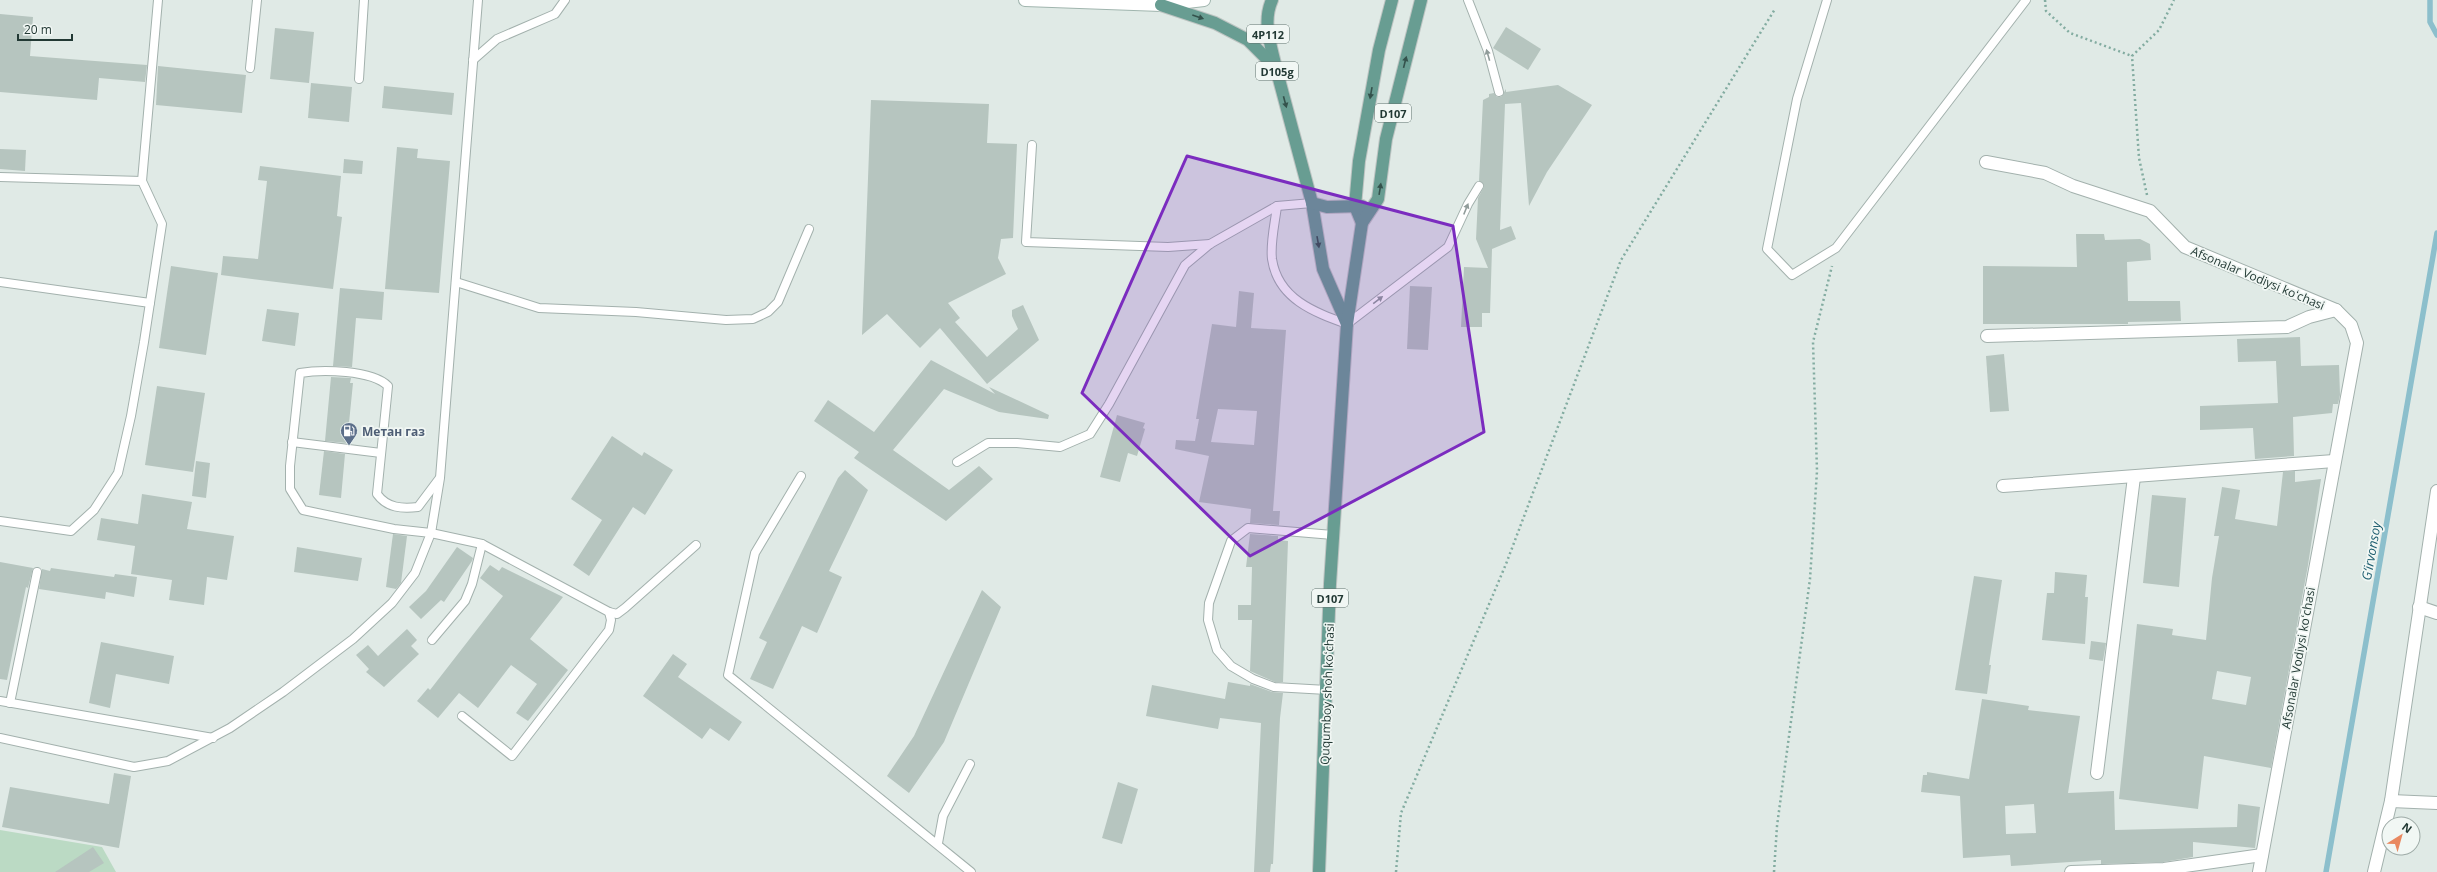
<svg xmlns="http://www.w3.org/2000/svg" width="2437" height="872" viewBox="0 0 2437 872" font-family="'Open Sans',sans-serif">
<rect width="100%" height="100%" fill="#e0eae6"/>
<polygon fill="#bbdac4" points="0,830 102,847 116,872 0,872"/>
<g fill="none" stroke-linecap="round" stroke-linejoin="round">
<g stroke="#8cbfcc" stroke-width="5.5">
<polyline points="2430,0 2430,22 2437,35"/>
<polyline points="2326,872 2437,233"/>
</g>
</g>
<g fill="#b6c5bf" fill-rule="evenodd">
<polygon points="0,14 33,17 30,56 147,65 145,82 99,78 97,100 0,92"/>
<polygon points="1506,27 1541,49 1528,70 1493,48"/>
<polygon points="275,28 314,32 309,83 270,79"/>
<polygon points="158,66 246,75 242,113 156,105"/>
<polygon points="311,83 352,87 349,122 308,118"/>
<polygon points="1558,85 1592,105 1547,172 1529,206 1521,103 1505,104 1500,230 1511,226 1516,239 1492,249 1490,313 1482,313 1482,327 1461,327 1464,267 1488,268 1476,239 1478,198 1484,187 1479,181 1483,100 1489,97 1489,94 1494,93 1497,97 1501,97 1506,89 1506,92"/>
<polygon points="384,86 454,93 452,115 382,108"/>
<polygon points="871,100 989,104 987,143 1017,144 1013,238 1001,239 998,258 1006,274 948,303 960,318 955,322 987,357 1018,329 1012,316 1012,310 1023,305 1039,340 987,384 940,328 920,348 887,314 862,335"/>
<polygon points="397,147 418,149 417,158 450,161 439,293 385,289"/>
<polygon points="0,149 26,150 25,171 0,169"/>
<polygon points="344,159 363,161 362,174 343,173"/>
<polygon points="260,166 341,176 337,216 342,217 333,289 221,275 223,256 258,259 267,181 258,180"/>
<polygon points="2076,234 2104,234 2105,240 2140,239 2150,244 2151,260 2127,262 2128,301 2180,301 2181,321 2128,322 2128,324 1983,324 1983,266 2077,267"/>
<polygon points="171,266 218,273 206,355 159,348"/>
<polygon points="1410,286 1432,287 1428,350 1407,349"/>
<polygon points="340,288 384,292 382,320 356,318 352,367 333,366"/>
<path d="M 1239,291 L 1254,293 L 1251,328 L 1286,330 L 1273,511 L 1280,511 L 1279,525 L 1250,523 L 1251,509 L 1199,502 L 1209,456 L 1175,449 L 1176,440 L 1195,441 L 1199,419 L 1196,419 L 1212,324 L 1236,327 ZM 1218,409 L 1257,411 L 1254,445 L 1211,442 Z"/>
<polygon points="267,309 299,313 295,346 262,341"/>
<polygon points="2300,337 2301,366 2339,365 2340,395 2338,404 2333,404 2332,413 2293,417 2294,456 2255,459 2253,428 2200,430 2200,406 2278,403 2276,361 2238,362 2237,339"/>
<polygon points="2004,354 2009,411 1990,412 1986,356"/>
<polygon points="931,360 995,394 989,387 1049,415 1048,419 999,412 944,389 893,450 949,490 979,466 993,479 946,521 854,458 859,452 814,421 828,400 874,432"/>
<polygon points="331,377 351,378 350,383 353,383 347,443 325,441"/>
<polygon points="157,386 205,393 193,472 145,465"/>
<polygon points="1117,415 1145,423 1143,428 1145,429 1137,456 1128,453 1120,482 1100,477"/>
<polygon points="612,436 642,456 644,452 673,470 645,515 633,507 589,576 573,565 602,520 571,499"/>
<polygon points="324,451 345,454 341,498 319,495"/>
<polygon points="196,461 210,463 206,498 192,496"/>
<polygon points="845,470 868,490 829,571 842,577 817,633 802,626 773,689 750,679 767,642 759,638 838,478"/>
<path d="M 2295,471 L 2295,482 L 2321,479 L 2308,565 L 2271,768 L 2204,756 L 2198,809 L 2119,799 L 2137,624 L 2173,629 L 2172,635 L 2206,640 L 2212,578 L 2219,536 L 2214,536 L 2222,487 L 2240,490 L 2235,519 L 2277,526 L 2283,472 ZM 2217,671 L 2251,677 L 2246,705 L 2212,699 Z"/>
<polygon points="142,494 192,502 187,529 234,536 227,580 207,577 204,605 169,600 172,580 131,574 135,546 97,540 101,518 138,524"/>
<polygon points="2152,495 2186,498 2179,587 2143,583"/>
<polygon points="393,534 407,536 401,583 396,589 386,587"/>
<polygon points="1250,534 1278,536 1278,540 1288,541 1283,682 1275,682 1250,671 1252,620 1238,620 1238,605 1251,605 1252,567 1246,567"/>
<polygon points="297,547 362,558 358,581 294,572"/>
<polygon points="457,547 473,558 472,561 444,602 441,600 421,619 409,607 426,591"/>
<polygon points="0,562 33,568 28,588 26,587 7,680 0,679"/>
<polygon points="490,565 499,571 502,567 563,597 530,639 568,670 528,721 516,713 537,684 511,665 478,708 459,693 438,718 417,701 428,688 430,690 503,596 480,578"/>
<polygon points="51,568 114,577 115,574 137,577 134,597 106,592 105,599 39,589 42,569 50,571"/>
<polygon points="2055,572 2087,575 2085,597 2088,597 2085,644 2042,640 2047,593 2054,593"/>
<polygon points="1974,576 2002,580 1989,665 1991,665 1987,694 1955,690"/>
<polygon points="982,590 1001,607 944,742 909,793 887,776 914,736"/>
<polygon points="407,629 417,640 411,646 419,654 384,687 366,672 369,669 356,655 368,645 378,656"/>
<polygon points="2091,641 2106,643 2103,661 2089,659"/>
<polygon points="101,642 174,656 169,684 116,674 110,708 89,703"/>
<polygon points="673,654 687,664 678,677 742,722 729,741 710,728 702,739 643,696"/>
<polygon points="1228,682 1250,686 1250,684 1272,692 1283,693 1280,718 1273,864 1271,864 1270,872 1254,872 1261,723 1220,718 1218,729 1146,716 1152,685 1225,699"/>
<path d="M 1982,699 L 2029,706 L 2028,710 L 2080,716 L 2068,793 L 2114,791 L 2115,830 L 2237,827 L 2238,804 L 2260,807 L 2255,848 L 2193,842 L 2193,857 L 2163,862 L 2101,864 L 2101,860 L 2011,866 L 2010,855 L 1963,858 L 1960,796 L 1921,792 L 1923,775 L 1927,775 L 1927,772 L 1969,779 ZM 2034,804 L 2036,833 L 2006,834 L 2005,806 Z"/>
<polygon points="114,773 131,776 119,848 2,827 10,787 109,804"/>
<polygon points="1118,782 1138,789 1122,844 1102,838"/>
<polygon points="93,847 104,863 89,872 55,872"/>
</g>
<g fill="none" stroke-linecap="round" stroke-linejoin="round">
<defs>
<g id="lane">
<polyline points="1468,0 1488,51 1499,92"/>
<polyline points="1827,0 1797,99 1767,249 1792,275 1836,248 2026,0"/>
<polyline points="473,60 497,39 555,14 565,0"/>
<polyline points="250,68 257,0"/>
<polyline points="359,79 364,0"/>
<polyline points="1032,145 1026,242 1168,247 1210,244"/>
<polyline points="0,177 142,181"/>
<path d="M 1277,206 C 1275,223 1270,243 1272,259 C 1278,299 1314,312 1347,324 L 1448,247 L 1468,204 L 1479,186"/>
<polyline points="0,282 150,303"/>
<polyline points="456,282 539,308 636,312 726,320 753,319 768,312 778,302 809,229"/>
<polyline points="292,442 381,453"/>
<polyline points="957,462 988,443 1017,443 1060,447 1090,434 1109,404 1185,265 1210,244 1277,206 1312,203"/>
<polyline points="801,476 755,553 728,675 971,872"/>
<path d="M 439,479 L 418,507 C 402,509 387,508 377,494 L 388,386 C 372,370 322,369 300,373 L 290,466 L 290,489 L 303,510 L 394,529 L 431,533 L 482,544 L 609,612 L 611,620 L 609,630 L 512,756 L 462,716"/>
<polyline points="0,521 71,531 94,510 118,473 131,416 144,342 162,224 142,181 158,0"/>
<polyline points="609,612 617,614 625,608 696,545"/>
<polyline points="432,640 465,601 472,584 482,544"/>
<polyline points="1327,690 1274,687 1253,679 1231,666 1217,650 1208,620 1209,603 1231,541 1248,528 1333,535"/>
<polyline points="0,701 213,738"/>
<polyline points="10,703 37,572"/>
<polyline points="0,738 134,767 168,761 230,728 283,692 353,639 392,603 415,573 431,533 440,478 478,0"/>
<polyline points="938,843 943,816 970,764"/>
</g>
<g id="street">
<polyline points="1986,162 2045,173 2073,186 2150,211 2185,247 2336,310 2351,325 2357,343 2259,872"/>
<polyline points="1987,336 2287,327 2309,317 2336,310"/>
<polyline points="2003,486 2334,461"/>
<polyline points="2419,607 2437,613"/>
<polyline points="2097,773 2134,477"/>
<polyline points="2391,801 2437,803"/>
<polyline points="2071,872 2164,869 2262,855"/>
<polyline points="2374,872 2391,801 2437,491"/>
</g>
<polyline id="secondary" points="1025,0 1161,5 1204,0"/>
<g id="primary">
<path d="M 1272,0 C 1262,22 1271,45 1276,68"/>
<polyline points="1161,5 1215,23 1248,40 1276,68 1312,203 1323,269 1347,324"/>
<polyline points="1312,203 1327,207 1362,206"/>
<polyline points="1362,223 1355,206 1359,161 1379,50 1392,0"/>
<polyline points="1319,872 1330,584 1347,324 1362,223 1378,199 1386,139 1421,0"/>
</g>
</defs>
<use href="#lane" stroke="#a3b1ad" stroke-width="10"/>
<use href="#street" stroke="#a3b1ad" stroke-width="14"/>
<use href="#secondary" stroke="#a0b5ae" stroke-width="14"/>
<use href="#primary" stroke="#bdc4c2" stroke-width="14"/>
<g stroke="#83aca1" stroke-width="2.5" stroke-dasharray="2 3" stroke-linecap="butt">
<polyline points="2045,0 2046,11 2070,33 2132,56"/>
<polyline points="2147,195 2139,158 2132,56 2159,30 2174,0"/>
<polyline points="1396,872 1401,813 1506,564 1621,260 1775,9"/>
<polyline points="1774,872 1777,826 1810,579 1817,471 1813,342 1832,266"/>
</g>
<use href="#lane" stroke="#fff" stroke-width="8"/>
<use href="#street" stroke="#fff" stroke-width="12"/>
<use href="#secondary" stroke="#fff" stroke-width="12"/>
<use href="#primary" stroke="#689d92" stroke-width="12"/>
</g>
<defs><path id="oneway-solid" d="M-6-.8H1V-3.2L6.5 0L1 3.2V.8H-6Z"/></defs>
<g fill="#34524c">
<use href="#oneway-solid" transform="translate(1198 17) rotate(19)"/>
<use href="#oneway-solid" transform="translate(1405 62) rotate(-76)"/>
<use href="#oneway-solid" transform="translate(1371 93) rotate(100)"/>
<use href="#oneway-solid" transform="translate(1285 102) rotate(75)"/>
<use href="#oneway-solid" transform="translate(1380 189) rotate(-81)"/>
<use href="#oneway-solid" transform="translate(1318 242) rotate(80)"/>
</g>
<g fill="#909c9a">
<use href="#oneway-solid" transform="translate(1488 55) rotate(-106)"/>
<use href="#oneway-solid" transform="translate(1466 209) rotate(-68)"/>
<use href="#oneway-solid" transform="translate(1378 300) rotate(-37)"/>
</g>
<path fill="#7b2cbf" fill-opacity="0.2" stroke="#7b2cbf" stroke-width="3" stroke-linejoin="round" d="M 1187,156 L 1453,226 L 1484,432 L 1250,556 L 1082,393 Z"/>
<defs>
<symbol id="fuel-pin" viewBox="-11 -11 22 30"><path d="M0 17L-7.5 6A9.5 9.5 0 1 1 7.5 6Z" fill="#5c6f8a" stroke="#f1f7f4"/><path d="M-5.5-6h7V0h2V4h1.3V-2.5L3-4.5l.8-.8L6-3V5H2.5V1h-1V6h-7ZM-4.2-4.7v3.2H.2V-4.7Z" fill="#fff"/></symbol>
</defs>
<g fill-rule="evenodd">
<use href="#fuel-pin" x="339" y="421" width="20" height="27"/>
</g>
<g text-anchor="middle" dominant-baseline="central" stroke-width="3.5" stroke-linejoin="round" paint-order="stroke">
<g fill="#f1f7f4" stroke="#60726e" stroke-width="1">
<rect x="1247" y="25" width="42" height="18" rx="3"/>
<rect x="1256" y="62" width="42" height="18" rx="3"/>
<rect x="1375" y="104" width="36" height="18" rx="3"/>
<rect x="1312" y="589" width="36" height="18" rx="3"/>
</g>
<g font-size="11" font-weight="bold" fill="#223934">
<text x="1268" y="34">4P112</text>
<text x="1277" y="71">D105g</text>
<text x="1393" y="113">D107</text>
<text x="1330" y="598">D107</text>
</g>
<g font-size="12" fill="#223934" stroke="#f1f7f4">
<text transform="translate(2258 278) rotate(23)">Afsonalar Vodiysi koʻchasi</text>
<text transform="translate(2298 658) rotate(-80)">Afsonalar Vodiysi koʻchasi</text>
<text transform="translate(1327 694) rotate(-88)">Ququmboy shoh koʻchasi</text>
</g>
<g font-size="12" font-weight="bold" fill="#4e5e75" stroke="#f1f7f4" text-anchor="start">
<text x="362" y="431">Метан газ</text>
</g>
<g font-size="13" font-style="italic" fill="#216071" stroke="#f1f7f4">
<text transform="translate(2371 551) rotate(-80)">G‘irvonsoy</text>
</g>
</g>
<g transform="translate(2401 836) rotate(37)"><circle r="19" fill="#f1f7f4" stroke="#9eaba7"/>
<path d="M0-3L7 15L0 10L-7 15Z" fill="#e98860"/>
<text y="-6" font-size="11" font-weight="bold" text-anchor="middle" fill="#223934">N</text>
</g>
<path d="M18 34v6h54v-6" fill="none" stroke="#223934" stroke-width="2"/>
<text x="24" y="34" font-size="12" fill="#223934" stroke="#f1f7f4" stroke-width="3" paint-order="stroke">20 m</text>
</svg>
